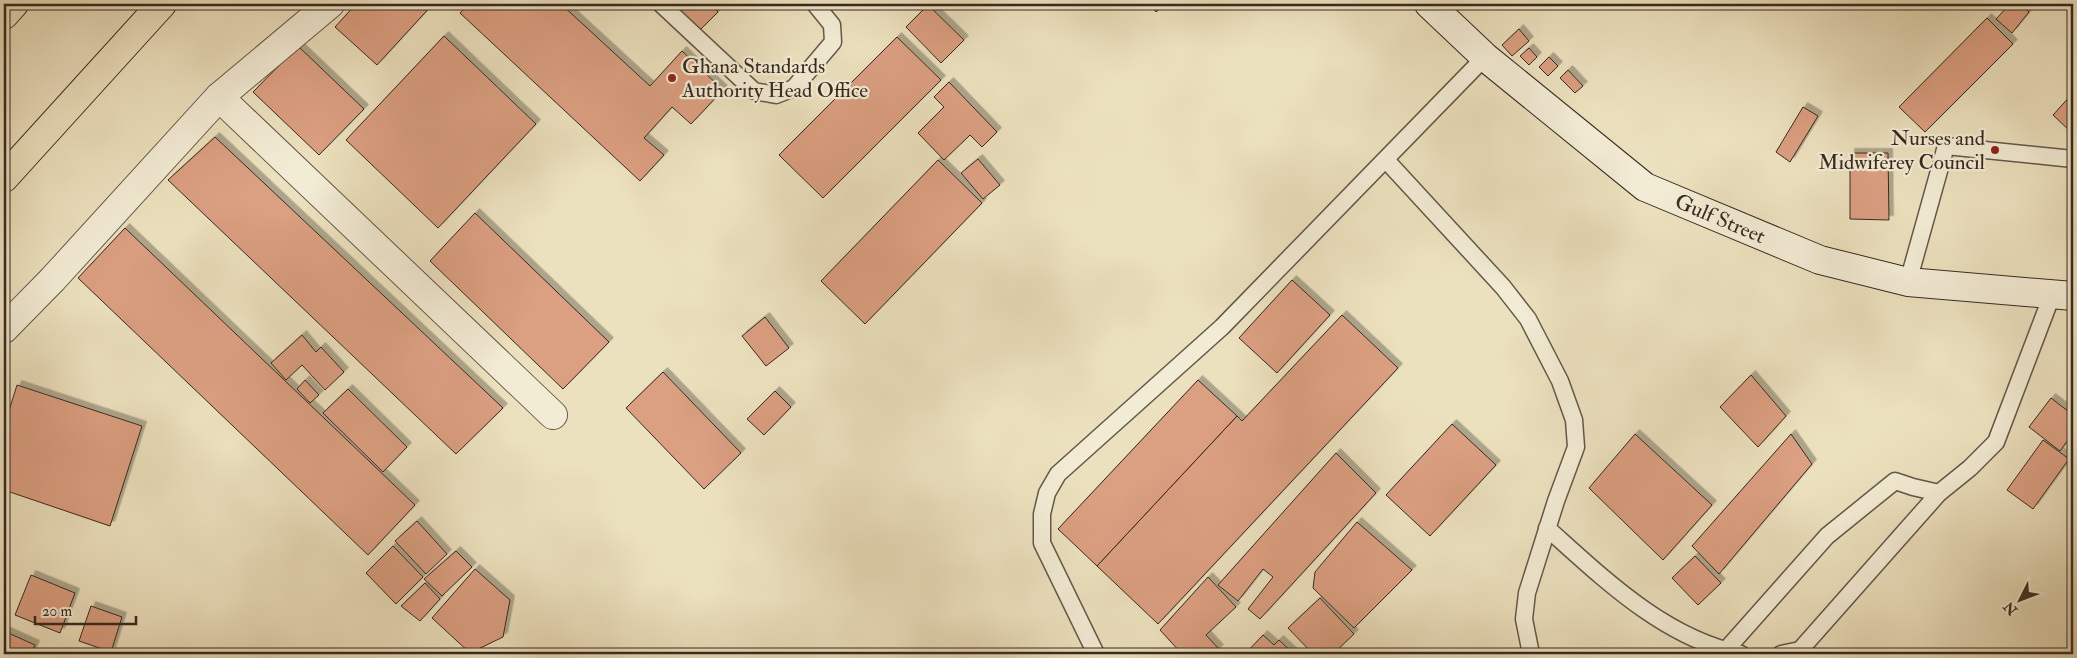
<svg xmlns="http://www.w3.org/2000/svg" width="2077" height="658" viewBox="0 0 2077 658" font-family="'IM FELL Double Pica',serif">
<defs>
<filter id="shadow"><feDropShadow dx="4.5" dy="-4.5" stdDeviation="0" flood-color="#0004"/></filter>
</defs>
<rect width="100%" height="100%" fill="#ece1be"/>
<filter id="stains"><feTurbulence type="fractalNoise" baseFrequency=".004" numOctaves="4"/><feColorMatrix values="0 0 0 0 .2 0 0 0 0 .09 0 0 0 0 .02 0 0 0 .5 -.17"/></filter>
<radialGradient id="worn" r=".72"><stop offset=".6" stop-color="#630" stop-opacity="0"/><stop offset="1" stop-color="#630" stop-opacity=".3"/></radialGradient>
<g fill="#db9f81" stroke="#362a20" filter="url(#shadow)">
<polygon points="356,4 433,4 377,65 335,27"/>
<polygon points="469,4 561,4 650,86 682,51 723,90 691,124 672,107 644,138 664,155 640,181 460,13"/>
<polygon points="674,4 710,4 718,12 700,30"/>
<polygon points="1154,4 1160,4 1162,7 1156,12 1151,6"/>
<polygon points="2010,4 2020,4 2029,12 2012,33 1996,19"/>
<polygon points="928,5 964,40 941,63 906,27"/>
<polygon points="1987,18 2013,44 1925,132 1899,107"/>
<polygon points="1519,29 1529,41 1512,56 1502,45"/>
<polygon points="444,36 536,124 438,228 346,140"/>
<polygon points="897,37 941,80 823,198 779,155"/>
<polygon points="298,46 364,109 319,155 253,92"/>
<polygon points="1529,48 1537,57 1529,65 1520,56"/>
<polygon points="1549,57 1558,66 1548,76 1539,67"/>
<polygon points="1568,70 1583,86 1575,93 1560,78"/>
<polygon points="949,82 997,132 982,147 970,135 944,160 918,133 944,107 934,97"/>
<polygon points="2073,93 2073,132 2072,133 2053,115"/>
<polygon points="1803,107 1818,116 1790,162 1776,152"/>
<polygon points="215,137 503,408 456,454 168,180"/>
<polygon points="1850,153 1888,153 1889,220 1850,219"/>
<polygon points="978,159 1000,185 983,199 961,173"/>
<polygon points="938,160 982,203 865,324 821,281"/>
<polygon points="475,213 609,342 563,389 430,261"/>
<polygon points="125,228 415,505 368,555 78,278"/>
<polygon points="1292,280 1330,315 1277,373 1239,338"/>
<polygon points="1342,315 1398,368 1158,624 1097,566 1237,416 1242,421"/>
<polygon points="765,317 789,348 766,366 742,336"/>
<polygon points="302,335 316,352 321,347 344,372 325,390 302,365 286,380 271,363"/>
<polygon points="663,372 741,453 704,489 626,408"/>
<polygon points="1751,375 1786,416 1758,447 1720,407"/>
<polygon points="305,380 319,395 310,403 297,389"/>
<polygon points="1198,380 1237,416 1097,566 1058,529"/>
<polygon points="17,385 142,426 110,526 4,490 4,427"/>
<polygon points="348,389 407,447 383,472 323,413"/>
<polygon points="775,391 791,407 764,435 747,419"/>
<polygon points="2051,398 2073,415 2073,433 2060,451 2029,427"/>
<polygon points="1452,424 1496,465 1430,536 1386,495"/>
<polygon points="1635,434 1712,505 1663,560 1589,488"/>
<polygon points="1791,434 1812,464 1719,574 1692,546"/>
<polygon points="2043,440 2069,459 2033,509 2007,490"/>
<polygon points="1336,453 1376,493 1260,619 1248,609 1273,577 1263,569 1238,601 1218,585"/>
<polygon points="417,521 447,554 426,574 395,541"/>
<polygon points="1357,522 1412,570 1354,628 1313,588 1315,572"/>
<polygon points="393,546 423,577 396,604 366,573"/>
<polygon points="456,551 472,567 442,596 424,579"/>
<polygon points="1695,556 1721,583 1698,605 1672,578"/>
<polygon points="475,569 510,600 503,637 470,653 432,618"/>
<polygon points="31,575 75,593 60,633 15,615"/>
<polygon points="1208,577 1236,607 1206,635 1219,649 1213,654 1182,654 1160,630"/>
<polygon points="425,583 440,599 420,621 401,606"/>
<polygon points="1320,598 1354,634 1333,654 1313,654 1288,628"/>
<polygon points="91,606 122,617 111,652 79,641"/>
<polygon points="4,631 35,645 31,654 4,654"/>
<polygon points="1263,635 1274,645 1279,640 1294,654 1245,654"/>
</g>
<g fill="none" stroke-linecap="round" stroke-linejoin="round">
<defs>
<g id="lane">
<polyline points="661,4 754,91 776,95 794,88 833,42 832,25 815,4"/>
<polyline points="1386,160 1503,287 1528,319 1560,381 1574,420 1576,447 1556,501 1527,593 1524,619 1531,654"/>
<polyline points="1908,282 1946,146 2073,159"/>
<path d="M 1547,528 C 1604,579 1664,638 1741,654"/>
<polyline points="1725,651 1827,536 1895,481 1913,487 1939,493"/>
<polyline points="1096,654 1042,543 1042,514 1047,493 1058,474 1222,327 1485,57"/>
<polyline points="1781,654 1800,650 1939,493 1970,468 1996,442 2052,295"/>
</g>
<g id="street">
<polyline points="219,97 553,415"/>
<polyline points="4,329 53,279 219,97 330,4"/>
</g>
<polyline id="secondary" points="1429,4 1485,57 1645,187 1820,260 1908,282 2073,296"/>
<g id="highway">
<polyline points="4,15 14,4"/>
<polyline points="4,178 162,4"/>
</g>
</defs>
<use href="#lane" stroke="#645848" stroke-width="19"/>
<use href="#street" stroke="#645848" stroke-width="30"/>
<use href="#secondary" stroke="#362a20" stroke-width="30"/>
<use href="#highway" stroke="#362a20" stroke-width="30"/>
<use href="#lane" stroke="#f3ecd5" stroke-width="16"/>
<use href="#street" stroke="#f3ecd5" stroke-width="28"/>
<use href="#secondary" stroke="#f3ecd5" stroke-width="28"/>
<use href="#highway" stroke="#ece1be" stroke-width="28"/>
</g>
<g fill="#8f2418" stroke="#f3ecd5" stroke-width="2">
<circle cx="672" cy="78" r="5"/>
<circle cx="1995" cy="150" r="5"/>
</g>
<g text-anchor="middle" dominant-baseline="central" stroke-width="4.5" stroke-linejoin="round" paint-order="stroke">
<g font-size="21" fill="#362a20" stroke="#f3ecd5" text-anchor="start">
<text x="682" y="66">Ghana Standards<tspan x="682" dy="24">Authority Head Office</tspan></text>
<text x="1985" y="138" text-anchor="end">Nurses and<tspan x="1985" dy="24">Midwiferey Council</tspan></text>
</g>
<g font-size="21" fill="#362a20" stroke="#f3ecd5">
<text transform="translate(1720 219) rotate(23)">Gulf Street</text>
</g>
</g>
<rect width="2077" height="658" fill="none" stroke="#ece1be" stroke-width="20"/>
<rect x="5" y="5" width="2067" height="648" fill="none" stroke="#362a20" stroke-width="2.5"/>
<rect x="10" y="10" width="2057" height="638" fill="none" stroke="#362a20"/>
<g transform="translate(2020 600) rotate(228)" stroke="#f3ecd5" stroke-width="4" paint-order="stroke">
<path d="M0-4L9 19L0 12L-9 19Z" fill="#362a20"/>
<text y="-8" font-size="14" font-weight="bold" text-anchor="middle" fill="#362a20">N</text>
</g>
<path d="M35 616v8h101v-8" fill="none" stroke="#362a20" stroke-width="2.5"/>
<text x="42" y="616" font-size="15" fill="#362a20" stroke="#f3ecd5" stroke-width="4" paint-order="stroke">20 m</text>
<rect width="100%" height="100%" filter="url(#stains)"/>
<rect width="100%" height="100%" fill="url(#worn)"/>
</svg>
